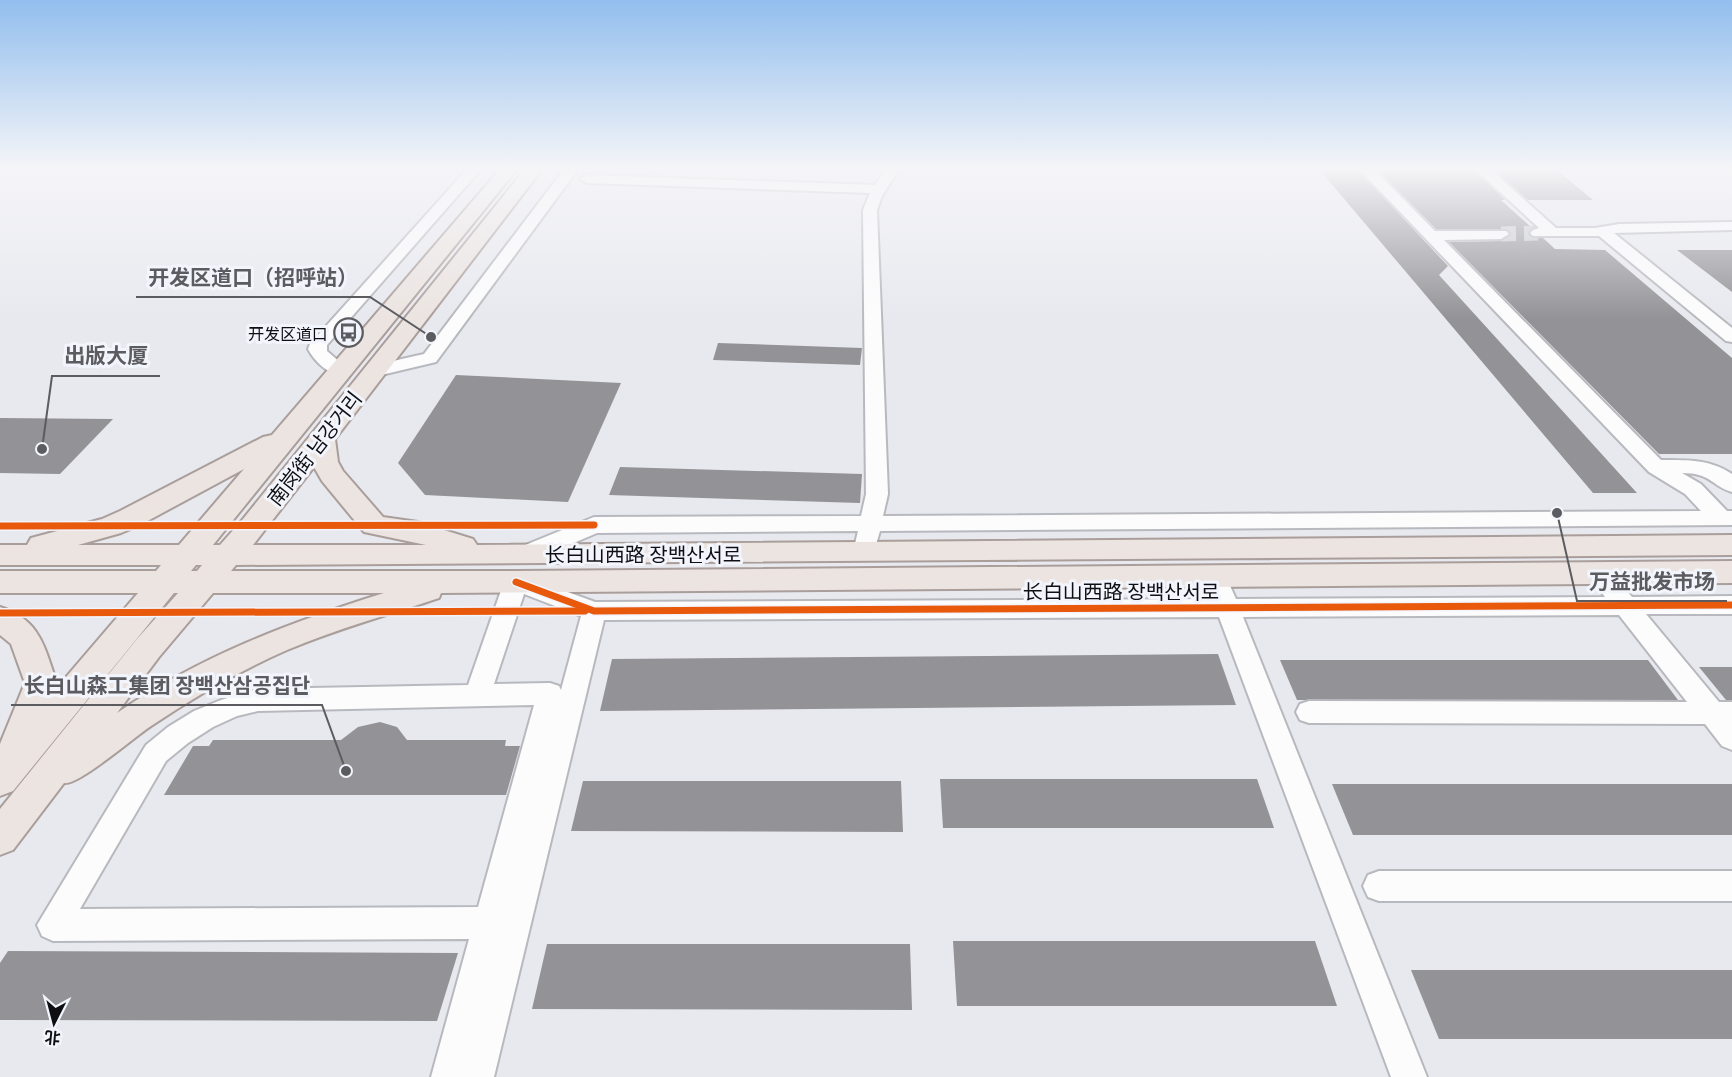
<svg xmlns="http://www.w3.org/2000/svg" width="1732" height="1077" viewBox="0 0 1732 1077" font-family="'Exo 2','Noto Sans SC','Noto Sans KR',sans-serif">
<rect width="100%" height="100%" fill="#e8e9ef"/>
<g fill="#939296">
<polygon points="1318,168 1356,168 1448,266 1439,275 1637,493 1593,493"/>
<polygon points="1376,168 1472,168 1505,200 1501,200 1532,228 1528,233 1531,238 1543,238 1555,249 1605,250 1732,358 1732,454 1659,454 1449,242 1501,241 1510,236 1511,232 1506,229 1436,229"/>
<polygon points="1492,168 1554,168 1593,200 1528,200"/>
<polygon points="1677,250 1732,250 1732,292"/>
<polygon points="718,343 862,348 860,365 713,360"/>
<polygon points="456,375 621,383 568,502 425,495 398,463"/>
<polygon points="0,418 113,419 60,474 0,473"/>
<polygon points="620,467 862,474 860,503 609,495"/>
<polygon points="1218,654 1236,705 600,711 612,659"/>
<polygon points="1280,660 1648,660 1678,700 1297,700"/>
<polygon points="1699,667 1732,667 1732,700 1726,700"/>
<polygon points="380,722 397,727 407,740 506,740 505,746 520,746 506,795 164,795 193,746 209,746 213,740 341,740 358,727"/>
<polygon points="940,779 1257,779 1274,828 943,828"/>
<polygon points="583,781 901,781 903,832 571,831"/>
<polygon points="1332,784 1732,784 1732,835 1353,835"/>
<polygon points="953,941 1315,941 1337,1006 957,1006"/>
<polygon points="547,944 910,944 912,1010 532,1009"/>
<polygon points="8,951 458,953 437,1021 0,1020 0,963"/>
<polygon points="1411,970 1732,970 1732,1039 1439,1039"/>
</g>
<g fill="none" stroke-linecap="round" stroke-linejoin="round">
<polyline stroke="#c7c8ce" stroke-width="15" stroke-dasharray="15 8" stroke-linecap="butt" points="1501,234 1538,233"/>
<defs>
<g id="minor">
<path d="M 468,168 L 482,168 L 327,345 L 327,351 L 349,370 L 346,374 C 331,378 315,362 308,349 L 310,344 Z"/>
<polygon points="565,168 579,168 436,362 377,376 371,374 368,370 371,366 424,354"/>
<path d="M 886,168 L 900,168 L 882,196 L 877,210 L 888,494 L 883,516 L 1701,511 L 1685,494 L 1649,472 L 1358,168 L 1373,168 L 1435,231 L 1506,231 L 1509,234 L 1501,239 L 1444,240 L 1661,460 C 1687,460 1710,459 1732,474 L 1732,492 C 1711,486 1712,473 1682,473 L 1701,484 L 1727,511 L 1732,511 L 1732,525 L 880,531 L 872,558 L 864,560 L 856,558 L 853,552 L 858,531 L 597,533 L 534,560 L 526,562 L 518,560 L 515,554 L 518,548 L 594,517 L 861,516 L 866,494 L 863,210 L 870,193 L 587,183 L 580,179 L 587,175 L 875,185 Z"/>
<polygon points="1474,168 1489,168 1556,228 1595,228 1619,224 1732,222 1732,230 1614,233 1732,328 1732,342 1726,341 1599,236 1533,236 1530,233 1533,230 1539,228"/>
<path d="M 1599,565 L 1607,567 L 1632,597 L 1732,596 L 1732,614 L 1646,614 L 1719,702 L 1732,702 L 1732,750 L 1722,746 L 1705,724 L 1309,723 L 1300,720 L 1296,712 L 1300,704 L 1309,701 L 1687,702 L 1619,615 L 1243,617 L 1427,1077 L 1391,1077 L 1219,617 L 604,620 L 494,1077 L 431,1077 L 469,939 L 53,941 L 42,936 L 37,925 L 146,745 L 168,727 L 194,711 L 221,700 L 258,689 L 468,685 L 504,582 L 508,576 L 516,573 L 595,602 L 1212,599 L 1203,576 L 1207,570 L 1215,568 L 1223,570 L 1236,599 L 1605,597 L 1587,573 L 1591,567 ZM 524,594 L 581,616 L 561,690 L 559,686 L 550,683 L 494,684 ZM 534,705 L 478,907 L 80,909 L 166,761 L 188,743 L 213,727 L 237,716 L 258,711 Z"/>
<polygon points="1379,871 1732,871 1732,901 1379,901 1368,897 1363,886 1368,875"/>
</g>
<path id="major" d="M 501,168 L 518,168 L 213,545 L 220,545 L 243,519 L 526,168 L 543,168 L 335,439 L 338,462 L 343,471 L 383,517 L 418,522 L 473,539 L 477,545 L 1732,535 L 1732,555 L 236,565 L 231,571 L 516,571 L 1732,561 L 1732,583 L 441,593 L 439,598 C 388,615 336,629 287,650 C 239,671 194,697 151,726 C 134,737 78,786 64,783 L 13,850 L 0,855 L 0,809 L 137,639 L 178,593 L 174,593 L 13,791 L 0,796 L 0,744 L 25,683 L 11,644 L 0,635 L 0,607 C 41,620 44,647 57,683 L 55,690 L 138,593 L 0,593 L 0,571 L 156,571 L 161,565 L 0,565 L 0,545 L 27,545 L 31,538 L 102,519 L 120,511 L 263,437 L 272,435 ZM 314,467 L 322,481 L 364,532 L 426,545 L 253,545 ZM 244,469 L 179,545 L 78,545 L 121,533 L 140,525 ZM 196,565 L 202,565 L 197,571 L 191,571 ZM 213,593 L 384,593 C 288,623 201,656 117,713 L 159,657 Z"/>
</defs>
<use href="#minor" stroke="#b8b9be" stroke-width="4"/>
<use href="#major" stroke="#aa9e9a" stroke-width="4"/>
<use href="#minor" fill="#fcfcfd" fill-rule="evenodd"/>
<use href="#major" fill="#ebe4e1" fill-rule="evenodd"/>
<defs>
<g id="cycleway">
<polyline points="0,526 594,525"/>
<polyline points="516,582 594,611 1732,605"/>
<polyline points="0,613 585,611"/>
</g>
</defs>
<use href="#cycleway" stroke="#f3f5fd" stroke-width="10"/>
<use href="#cycleway" stroke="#e8590c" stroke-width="7"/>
</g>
<linearGradient id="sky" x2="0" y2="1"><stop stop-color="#92beee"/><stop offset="0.53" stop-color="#f5f5f8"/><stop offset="1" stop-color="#f5f5f8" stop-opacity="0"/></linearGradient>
<rect width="1732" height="319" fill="url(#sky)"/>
<defs>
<symbol id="bus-ring" viewBox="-11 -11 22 22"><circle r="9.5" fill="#f3f5fd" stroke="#5b5b60" stroke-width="1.5"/><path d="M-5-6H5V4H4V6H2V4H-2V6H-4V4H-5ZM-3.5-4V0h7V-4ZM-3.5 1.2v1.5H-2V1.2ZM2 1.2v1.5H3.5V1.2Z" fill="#5b5b60"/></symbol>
</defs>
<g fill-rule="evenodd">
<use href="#bus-ring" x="332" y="316" width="33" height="33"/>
</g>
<g text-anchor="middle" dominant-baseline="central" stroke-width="6" stroke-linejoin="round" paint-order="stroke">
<g font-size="16" fill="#0f0f13" stroke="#f3f5fd" text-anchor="end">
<text x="328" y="333">开发区道口</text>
</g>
<g font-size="20" fill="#0f0f13" stroke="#f3f5fd">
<text transform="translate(314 448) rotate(-52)">南岗街 남강거리</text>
<text x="643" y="554">长白山西路 장백산서로</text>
<text x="1121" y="591">长白山西路 장백산서로</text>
</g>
</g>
<path fill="none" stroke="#5b5b60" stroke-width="2" d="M431 337L370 297H136M42 449L52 376H160M1557 513L1577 601H1727M346 771L322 705H11"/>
<g fill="#5b5b60" stroke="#f3f5fd" stroke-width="2">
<circle cx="431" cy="337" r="6"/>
<circle cx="42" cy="449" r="6"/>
<circle cx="1557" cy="513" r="6"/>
<circle cx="346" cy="771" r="6"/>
</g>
<g font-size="21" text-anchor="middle" font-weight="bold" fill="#5b5b60" stroke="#f3f5fd" stroke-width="6" stroke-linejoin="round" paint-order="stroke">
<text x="253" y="285">开发区道口（招呼站）</text>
<text x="106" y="363">出版大厦</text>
<text x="1652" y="589">万益批发市场</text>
<text x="167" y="693">长白山森工集团 장백산삼공집단</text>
</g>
<g transform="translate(54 1023) rotate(186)" stroke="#f3f5fd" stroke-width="4.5" paint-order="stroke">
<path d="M0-4.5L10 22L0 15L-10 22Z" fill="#0f0f13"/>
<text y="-9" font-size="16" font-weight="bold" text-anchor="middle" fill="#0f0f13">北</text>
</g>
</svg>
